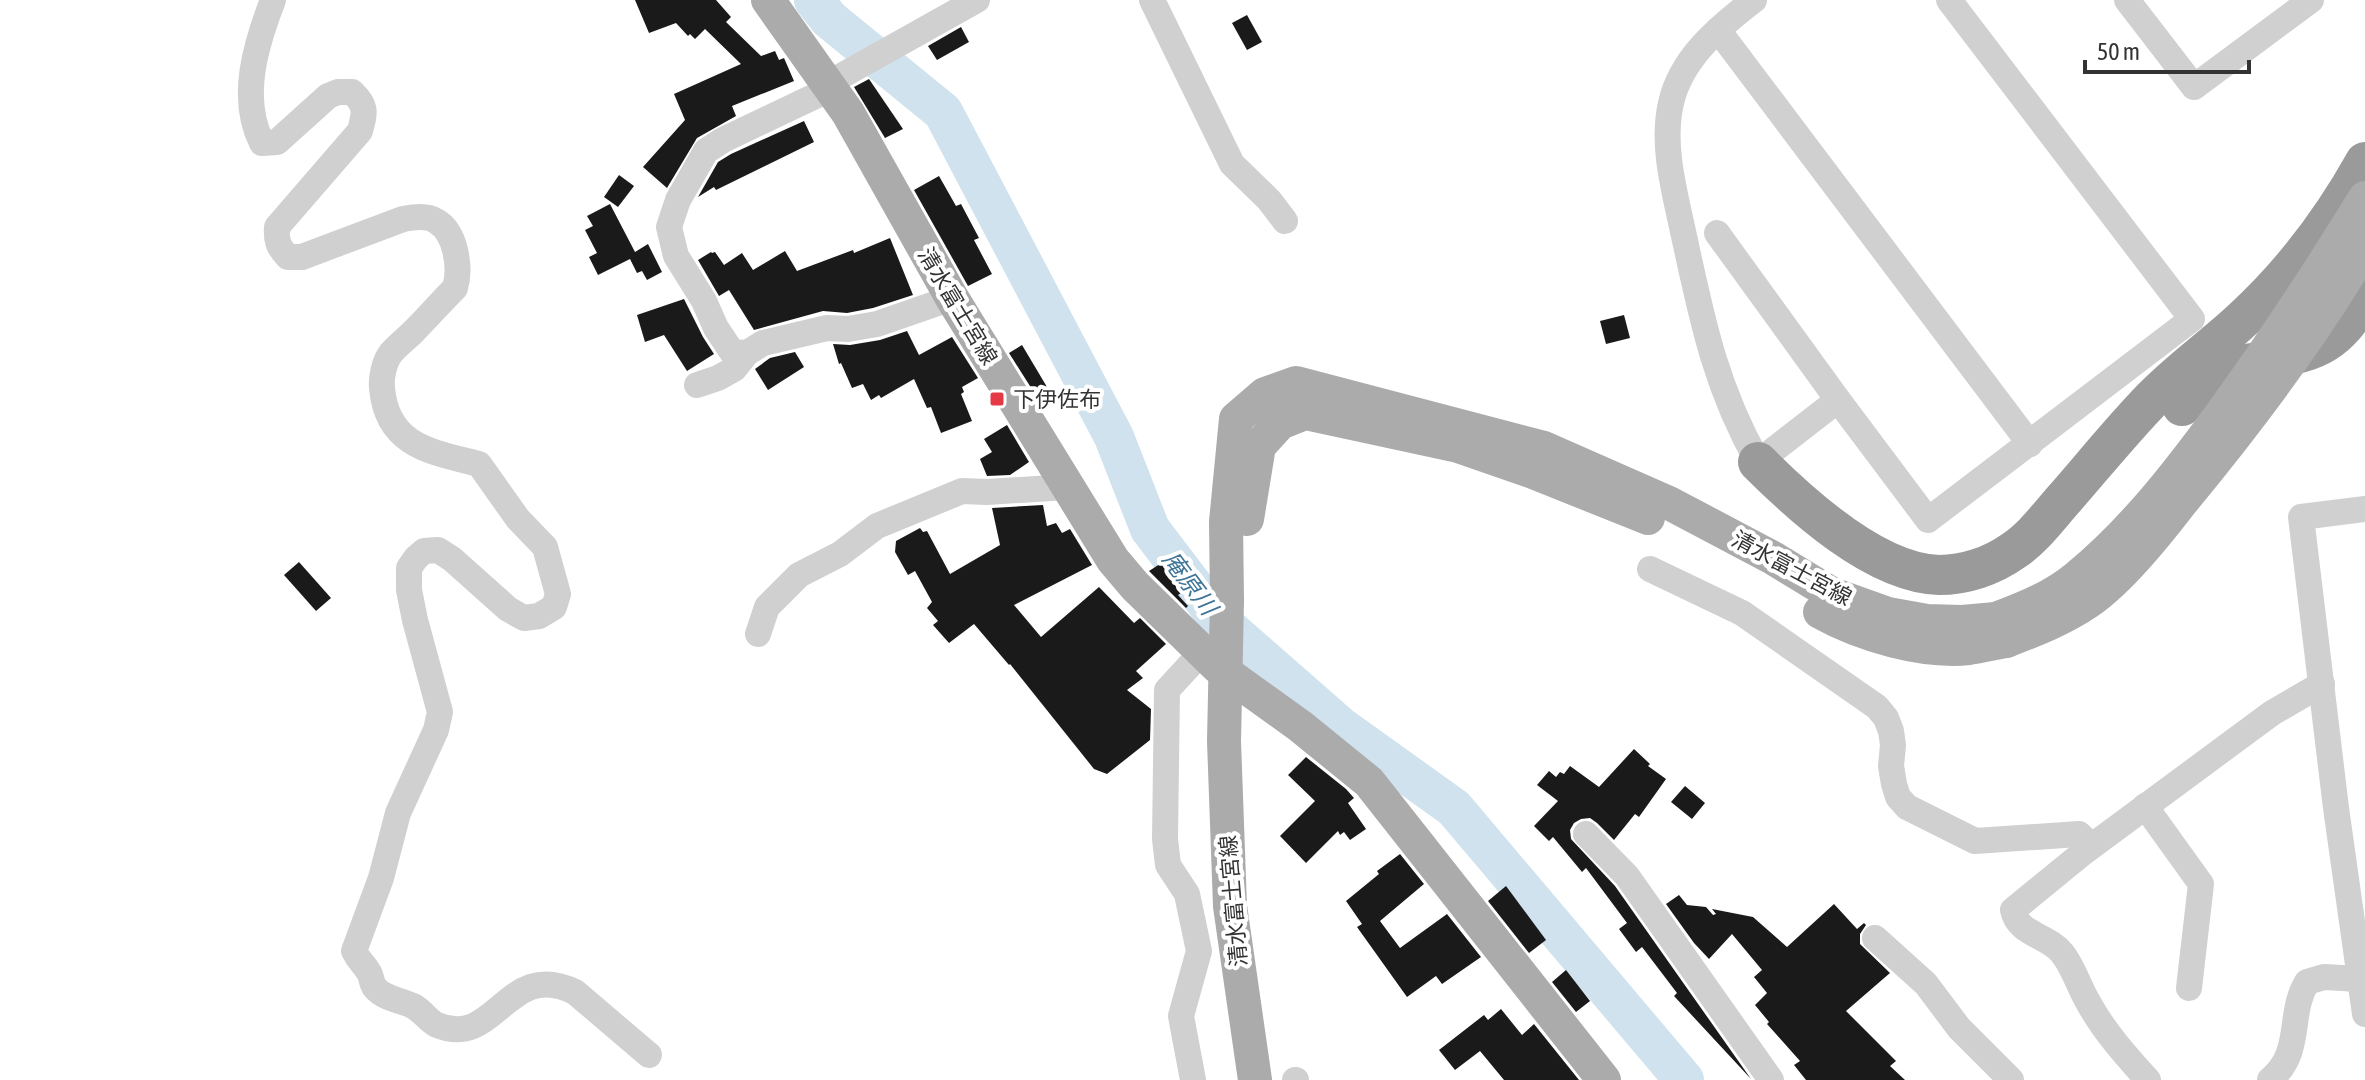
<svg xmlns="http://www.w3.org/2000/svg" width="2365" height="1080" viewBox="0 0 2365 1080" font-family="'Asap Condensed','Noto Sans JP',sans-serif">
<rect width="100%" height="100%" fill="#fff"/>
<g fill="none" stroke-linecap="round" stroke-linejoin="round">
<polyline stroke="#cfe2ee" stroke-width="40" points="814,0 829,19 943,112 1114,437 1150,529 1220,621 1341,727 1454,808 1684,1080"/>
</g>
<g fill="#1a1a1a">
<polygon points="635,0 716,0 731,17 726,22 761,56 775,51 779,60 784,58 794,81 732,106 736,116 697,138 667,188 643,167 685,120 674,94 741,64 705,29 695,39 690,34 688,36 676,23 649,33"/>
<polygon points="1247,15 1262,42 1247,50 1232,23"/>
<polygon points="961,27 969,42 937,60 928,46"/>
<polygon points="869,79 903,129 885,138 854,87"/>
<polygon points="804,121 814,142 716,190 714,187 698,197 718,162 731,154"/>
<polygon points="619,175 634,186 618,207 604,197"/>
<polygon points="939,176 956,206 961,204 979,238 974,240 992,274 968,286 914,190"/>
<polygon points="610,204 635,252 648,244 662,272 647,280 642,271 637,273 630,259 598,275 589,257 597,253 585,230 593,226 587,216"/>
<polygon points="890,238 913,295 873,308 847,313 823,311 754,330 729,290 719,296 698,260 711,252 712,253 715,252 724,265 742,253 753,270 785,251 797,271 853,250 854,253"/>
<polygon points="684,299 703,337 714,354 687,371 664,335 645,342 637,315"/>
<polygon points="1624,315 1630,338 1606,344 1600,321"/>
<polygon points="907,331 919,355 952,337 978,378 962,387 964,392 961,394 972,421 941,433 931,407 927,408 914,379 881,398 879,395 871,400 863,384 852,388 841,363 839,364 833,344 850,345 880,340"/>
<polygon points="1022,345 1047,387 1035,394 1009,353"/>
<polygon points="795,352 804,367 768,390 755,369 770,358"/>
<polygon points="1007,425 1029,462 1010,475 987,476 980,459 992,452 984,439"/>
<polygon points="1043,505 1047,526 1056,523 1062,533 1070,529 1092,565 1014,605 1041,637 1099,587 1134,623 1140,618 1166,644 1136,671 1143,678 1127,690 1151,709 1150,740 1107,774 1094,769 1010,664 1009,665 974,624 949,643 933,625 938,621 927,608 932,602 915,571 908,575 895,552 896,541 920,528 923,532 927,531 950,574 1000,545 992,508"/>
<polygon points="299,562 331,598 316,611 284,575"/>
<polygon points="1163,562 1181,593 1178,595 1188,606 1186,608 1149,571"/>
<polygon points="1634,749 1650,764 1648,766 1666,779 1639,817 1635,814 1614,840 1597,823 1590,818 1581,819 1574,823 1570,830 1571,839 1615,886 1751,1079 1674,996 1677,993 1642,947 1636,952 1619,929 1627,923 1586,868 1582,872 1553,837 1549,841 1534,826 1558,801 1537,785 1549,771 1556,777 1560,772 1564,774 1570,766 1599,787"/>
<polygon points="1306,757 1346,789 1354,798 1348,803 1366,829 1350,840 1344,832 1340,835 1338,831 1306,863 1280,836 1315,801 1288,775"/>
<polygon points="1685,786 1705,803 1692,819 1671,802"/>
<polygon points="1400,854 1424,884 1380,921 1400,948 1447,914 1481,957 1442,984 1436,976 1407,997 1357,927 1362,924 1346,901 1379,874 1377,871"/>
<polygon points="1506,886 1546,940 1529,953 1488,901"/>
<polygon points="1679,895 1687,905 1706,907 1713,915 1716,914 1712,909 1753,917 1787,947 1834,904 1857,929 1864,923 1866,925 1860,934 1860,944 1890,973 1846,1011 1896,1061 1890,1066 1905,1080 1806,1080 1794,1065 1800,1061 1767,1024 1769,1022 1755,1005 1767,993 1754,977 1762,970 1732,934 1709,959 1694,943 1666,904"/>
<polygon points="1566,970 1590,1001 1576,1012 1552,982"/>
<polygon points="1501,1009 1522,1035 1534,1024 1579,1080 1504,1080 1480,1051 1455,1070 1439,1050 1484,1015 1488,1020"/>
</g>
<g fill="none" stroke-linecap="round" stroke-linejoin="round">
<g stroke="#d0d0d0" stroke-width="26">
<path d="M 273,0 C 256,44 239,98 262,143 L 277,142 L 328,96 L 338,92 L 352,92 C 367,106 365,112 360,131 L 277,227 C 276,240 278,247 288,257 L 302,257 L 403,219 C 414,217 427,215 436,221 C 456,232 461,268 455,288 C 441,302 427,318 413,332 C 406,339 397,346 391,353 C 384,362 381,378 382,388 C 387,447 433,452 479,464 L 518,519 L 545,547 L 558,594 L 554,607 L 539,616 L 524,618 L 508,609 L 452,559 L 438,550 L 424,551 L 416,558 L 409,568 L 409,590 L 415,620 L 440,712 L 436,730 L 398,813 L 381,878 L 354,951 C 359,961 363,963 368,971 C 372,976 371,983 375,988 C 385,999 400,1000 413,1006 C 423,1011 428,1021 437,1025 C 497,1050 506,958 575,992 L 649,1055"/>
<polyline points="1152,0 1232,164 1269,200 1285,221"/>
<path d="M 1754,0 C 1719,27 1681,58 1671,103 C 1661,146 1675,193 1684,236 C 1702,319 1715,386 1758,462 L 1838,400"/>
<polyline points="2127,0 2194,87 2311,0"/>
<polyline points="1718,30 2030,444"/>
<polyline points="827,84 977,0"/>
<polyline points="1717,233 1838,400 1928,520 2192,319 1949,0"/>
<polyline points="747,353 732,352 716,328 704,301 676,256 669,227 678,200 706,151 723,140 830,89"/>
<polyline points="697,385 718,378 734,369 747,353 763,343 827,328 848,329 877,324 952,298"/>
<polyline points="2365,509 2301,517 2336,808 2365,1014"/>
<polyline points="1650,569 1742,613 1877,707 1886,718 1891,731 1893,745 1891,766 1894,784 1898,797 1907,807 1975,841 2079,834 2091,846"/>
<polyline points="758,634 767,607 799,575 840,554 877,526 962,491 987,492 1068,487"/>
<polyline points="2145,806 2201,884 2189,988"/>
<polyline points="1586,834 1627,876 1771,1080"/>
<polyline points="1875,938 1926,984 1959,1028 2011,1080"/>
<polyline points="1193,1080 1181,1016 1199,951 1187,894 1168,865 1165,839 1167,690 1202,652"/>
<polyline points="1295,1080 1296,1080"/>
<path d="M 2148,1080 C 2126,1056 2103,1030 2088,1002 C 2079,987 2073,966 2062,953 C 2048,935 2018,935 2013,910 L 2084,852 L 2272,713 L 2322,684"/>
<path d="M 2270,1080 C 2304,1051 2287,1015 2307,982 L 2324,977 L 2360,979"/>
</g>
<g stroke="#ababab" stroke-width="34">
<polyline points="768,0 848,113 952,298 1113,560 1135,586 1218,667 1300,726 1369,782 1604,1080"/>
<polyline points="1247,519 1259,446 1280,423 1305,413 1458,446 1533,472 1648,518"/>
<polyline points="1227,601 1226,522 1236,419 1265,394 1296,383 1544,448 1669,503 1773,558 1832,594 1888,614 1927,621 1962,622 1996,619"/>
<path d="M 1820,612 C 1861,635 1923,653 1969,648 C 1982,646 1994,643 2006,641"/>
</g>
<g stroke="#9a9a9a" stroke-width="40">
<path d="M 2182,406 C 2196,392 2209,379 2226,370 C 2239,364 2255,363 2269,360 C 2321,350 2336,343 2365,297"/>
<path d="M 1758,462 C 1801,505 1875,573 1939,575 C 1965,575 1992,566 2013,551 C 2033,538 2048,517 2064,499 C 2093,466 2121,431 2152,399 C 2180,370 2213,347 2243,319 C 2292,274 2332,221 2365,162"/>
</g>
<g stroke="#ababab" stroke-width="34">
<polyline points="1227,601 1224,741 1230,906 1255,1080"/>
<path d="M 1996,619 C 2025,608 2053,597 2077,577 C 2132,532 2177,474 2219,417 C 2271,346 2319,273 2365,198"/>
<path d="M 2006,641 C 2035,630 2063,619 2088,602 C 2120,580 2156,535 2180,504 C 2247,423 2312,338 2365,247"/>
</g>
</g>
<rect fill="#e63946" stroke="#fff" stroke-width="3" x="989" y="391" width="16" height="16" rx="4"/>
<g text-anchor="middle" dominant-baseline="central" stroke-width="8" stroke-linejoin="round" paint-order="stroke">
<g font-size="22" fill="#333" stroke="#fff">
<text transform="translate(958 306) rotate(59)">清水富士宮線</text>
<text transform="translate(1792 568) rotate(28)">清水富士宮線</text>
<text transform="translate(1233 901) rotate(-95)">清水富士宮線</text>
</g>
<g font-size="22" fill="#333" stroke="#fff" text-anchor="start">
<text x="1013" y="399">下伊佐布</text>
</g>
<g font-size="24" font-style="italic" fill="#3f7597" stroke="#fff">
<text transform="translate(1190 583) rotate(53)">庵原川</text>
</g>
</g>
<path d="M2085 60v12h164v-12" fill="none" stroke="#333333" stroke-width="4"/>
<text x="2097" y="60" font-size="24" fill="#333333" stroke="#ffffff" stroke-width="6" paint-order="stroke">50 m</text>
</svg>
